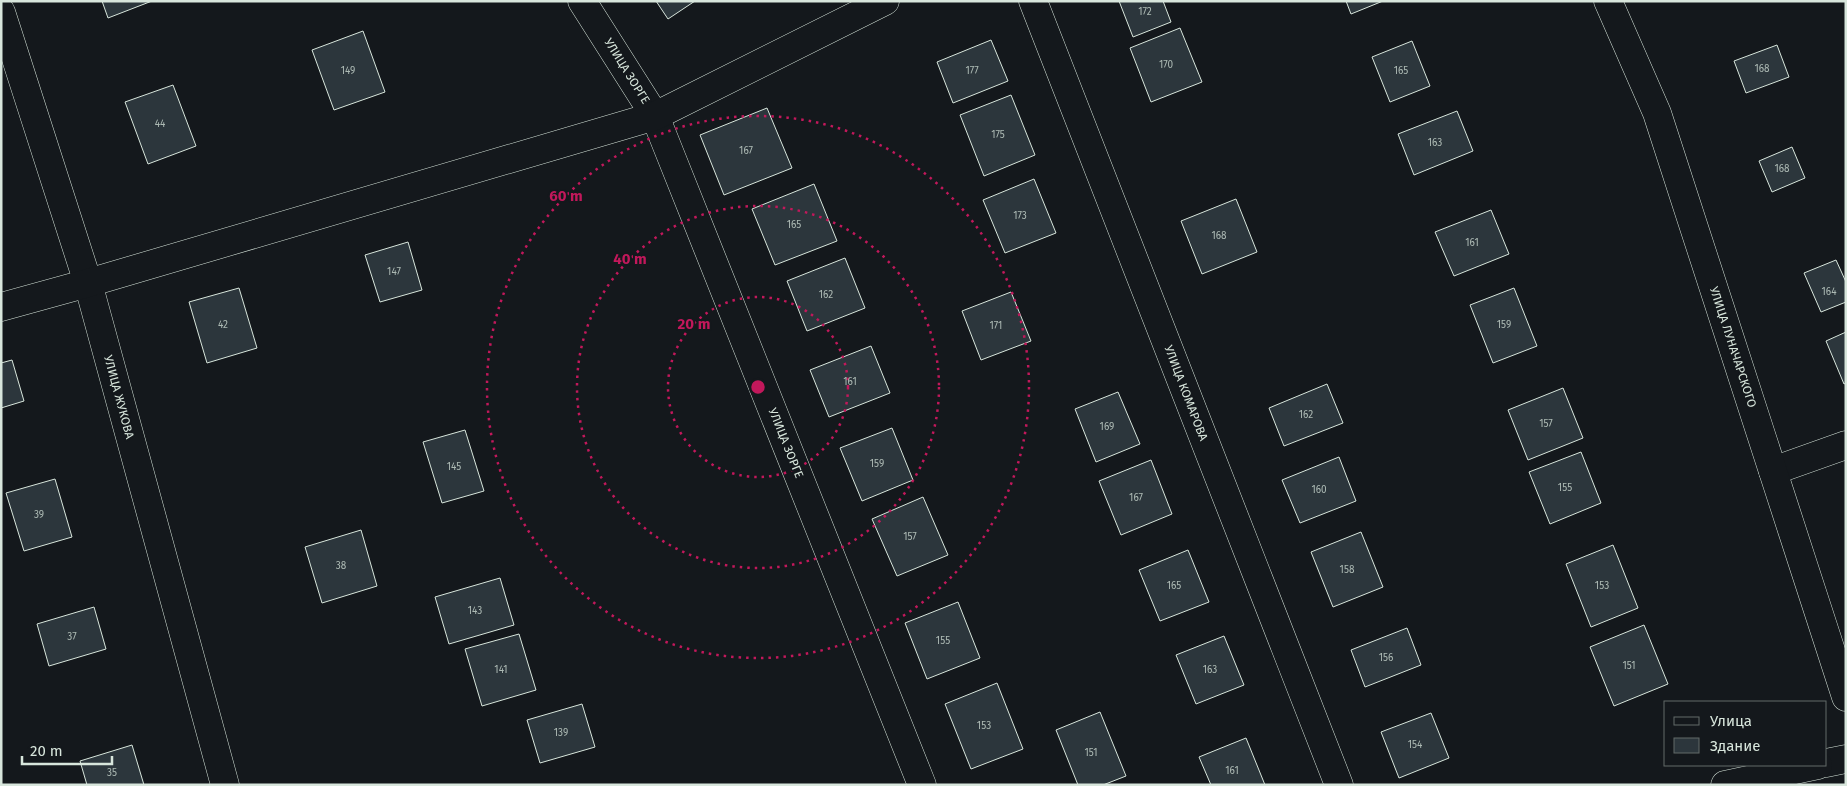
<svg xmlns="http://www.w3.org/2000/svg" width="1847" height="786" viewBox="0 0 1847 786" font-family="'Fira Sans',sans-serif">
<rect width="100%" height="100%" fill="#14181c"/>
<g fill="#2c363c" stroke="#d8e6dc">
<polygon points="102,1 152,1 108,18"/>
<polygon points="656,1 695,1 668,19"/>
<polygon points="1119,1 1163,1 1171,22 1133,37"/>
<polygon points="1346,1 1383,1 1351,14"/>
<polygon points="1180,28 1202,82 1151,102 1130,48"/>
<polygon points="363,31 385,92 334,110 312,50"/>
<polygon points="991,40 1008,81 953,103 937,62"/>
<polygon points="1412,41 1430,86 1390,102 1372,57"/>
<polygon points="1777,45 1789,77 1746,93 1734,61"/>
<polygon points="173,85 196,146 148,164 125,102"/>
<polygon points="1011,95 1035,155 984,176 960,115"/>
<polygon points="767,108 792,168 724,195 700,135"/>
<polygon points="1457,111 1473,151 1414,175 1398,134"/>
<polygon points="1792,147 1805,178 1772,192 1759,161"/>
<polygon points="1034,179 1056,233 1005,253 983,200"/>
<polygon points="814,184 837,241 775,265 752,209"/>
<polygon points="1236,199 1257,252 1202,274 1181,221"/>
<polygon points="1491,210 1509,254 1454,276 1435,232"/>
<polygon points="408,242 422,290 380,302 365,255"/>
<polygon points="845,258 865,308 807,331 787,281"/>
<polygon points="1836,260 1846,282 1846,302 1821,312 1804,273"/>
<polygon points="239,288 257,348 207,363 189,302"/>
<polygon points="1514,288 1537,346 1493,363 1470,305"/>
<polygon points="1011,292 1031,341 981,360 962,311"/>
<polygon points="1846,332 1846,383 1844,384 1826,341"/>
<polygon points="871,346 890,393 829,417 810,370"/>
<polygon points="12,360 24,401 1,408 1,363"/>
<polygon points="1327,384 1343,423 1284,446 1269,408"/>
<polygon points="1563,388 1583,438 1528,460 1508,410"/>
<polygon points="1118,392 1140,444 1096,462 1075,409"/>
<polygon points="892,428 913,480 862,501 840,448"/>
<polygon points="465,430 484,491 442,503 423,442"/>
<polygon points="1581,452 1601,503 1550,524 1529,472"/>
<polygon points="1339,457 1356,501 1300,523 1282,480"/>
<polygon points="1151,460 1172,514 1121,535 1099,481"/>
<polygon points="55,479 72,537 24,551 6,493"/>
<polygon points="923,497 948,555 897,576 872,519"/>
<polygon points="361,530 377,586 322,603 305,547"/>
<polygon points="1361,532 1383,587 1333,607 1311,552"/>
<polygon points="1613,545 1638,608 1591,627 1566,564"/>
<polygon points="1188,550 1209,602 1160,621 1139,570"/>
<polygon points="500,578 514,625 449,644 435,597"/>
<polygon points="958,602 980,658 927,679 905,623"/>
<polygon points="94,607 106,649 49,666 37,624"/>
<polygon points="1644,625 1668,684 1614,706 1590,647"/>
<polygon points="1407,628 1421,665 1365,687 1351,650"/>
<polygon points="519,634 536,690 482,706 465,649"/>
<polygon points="1224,636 1244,685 1196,704 1176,655"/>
<polygon points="997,683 1023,749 971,769 945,704"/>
<polygon points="582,704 595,747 540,763 527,720"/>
<polygon points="1100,712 1126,776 1103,785 1078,785 1056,730"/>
<polygon points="1431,713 1449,758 1399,778 1381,732"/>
<polygon points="1246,738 1265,785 1211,785 1199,757"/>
<polygon points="132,745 144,785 87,785 80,761"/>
</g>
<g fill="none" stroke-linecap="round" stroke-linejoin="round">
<defs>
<g id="street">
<polyline points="582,1 655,116 922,785"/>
<polyline points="1033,1 1339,785"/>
<polyline points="1,12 88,283 225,785"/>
<polyline points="1,307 88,283 655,116 885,1"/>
<polyline points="1773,471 1846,445"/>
<polyline points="1826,763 1846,759"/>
<polyline points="1725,785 1818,765"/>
</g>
<polyline id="secondary" points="1608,1 1657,113 1846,697"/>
</defs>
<use href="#street" stroke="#d8e6dc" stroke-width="29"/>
<use href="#secondary" stroke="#d8e6dc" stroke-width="29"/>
<use href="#street" stroke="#14181c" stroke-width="28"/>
<use href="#secondary" stroke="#14181c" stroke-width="28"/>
</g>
<g fill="none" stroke="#c2185b" stroke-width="2.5" stroke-dasharray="2.5 5">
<circle cx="758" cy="387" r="90"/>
<circle cx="758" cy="387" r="181"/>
<circle cx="758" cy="387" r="271"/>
</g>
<g text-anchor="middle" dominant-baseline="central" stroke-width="4" stroke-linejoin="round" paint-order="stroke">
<g font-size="10" fill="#adbab4">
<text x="1145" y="12">172</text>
<text x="1166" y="65">170</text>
<text x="1762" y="69">168</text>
<text x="348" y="71">149</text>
<text x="972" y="71">177</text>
<text x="1401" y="71">165</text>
<text x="160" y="124">44</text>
<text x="998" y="135">175</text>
<text x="1435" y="143">163</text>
<text x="746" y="151">167</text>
<text x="1782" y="169">168</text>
<text x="1020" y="216">173</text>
<text x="794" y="225">165</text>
<text x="1219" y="236">168</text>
<text x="1472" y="243">161</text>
<text x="394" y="272">147</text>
<text x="1829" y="292">164</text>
<text x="826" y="295">162</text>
<text x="223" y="325">42</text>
<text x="1504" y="325">159</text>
<text x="996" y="326">171</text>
<text x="850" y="382">161</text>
<text x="1306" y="415">162</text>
<text x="1546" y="424">157</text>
<text x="1107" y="427">169</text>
<text x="877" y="464">159</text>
<text x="454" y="467">145</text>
<text x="1565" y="488">155</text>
<text x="1319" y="490">160</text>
<text x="1136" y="498">167</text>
<text x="39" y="515">39</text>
<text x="910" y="537">157</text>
<text x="341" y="566">38</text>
<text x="1347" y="570">158</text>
<text x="1174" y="586">165</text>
<text x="1602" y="586">153</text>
<text x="475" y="611">143</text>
<text x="72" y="637">37</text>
<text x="943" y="641">155</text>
<text x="1386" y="658">156</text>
<text x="1629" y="666">151</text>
<text x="501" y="670">141</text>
<text x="1210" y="670">163</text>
<text x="984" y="726">153</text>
<text x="561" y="733">139</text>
<text x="1415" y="745">154</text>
<text x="1091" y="753">151</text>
<text x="1232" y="771">161</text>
<text x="112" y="773">35</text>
</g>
<g font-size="12" fill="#d8e6dc" stroke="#14181c">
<text transform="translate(627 71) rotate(58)">УЛИЦА ЗОРГЕ</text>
<text transform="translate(1733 347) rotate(72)">УЛИЦА ЛУНАЧАРСКОГО</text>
<text transform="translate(1186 393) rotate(69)">УЛИЦА КОМАРОВА</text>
<text transform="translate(119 397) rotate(75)">УЛИЦА ЖУКОВА</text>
<text transform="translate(786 443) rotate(68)">УЛИЦА ЗОРГЕ</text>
</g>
</g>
<circle cx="758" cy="387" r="8" fill="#c2185b" stroke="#14181c" stroke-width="2.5"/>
<g font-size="15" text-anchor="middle" font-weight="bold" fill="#c2185b" stroke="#14181c" stroke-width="4" stroke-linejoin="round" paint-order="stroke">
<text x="566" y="201">60 m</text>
<text x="630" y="264">40 m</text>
<text x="694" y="329">20 m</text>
</g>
<rect width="1847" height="786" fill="none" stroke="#d8e6dc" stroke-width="5"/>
<rect x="1664" y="701" width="162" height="65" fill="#14181c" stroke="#626a69"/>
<rect x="1674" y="717" width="25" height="8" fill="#14181c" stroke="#626a69"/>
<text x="1710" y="726" font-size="15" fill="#d8e6dc">Улица</text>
<rect x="1674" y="738" width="25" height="15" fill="#2c363c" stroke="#626a69"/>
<text x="1710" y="751" font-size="15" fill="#d8e6dc">Здание</text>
<path d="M22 756v8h90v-8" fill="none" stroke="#d8e6dc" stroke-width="2.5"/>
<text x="30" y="756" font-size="15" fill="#d8e6dc" stroke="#14181c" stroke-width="4" paint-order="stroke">20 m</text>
</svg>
